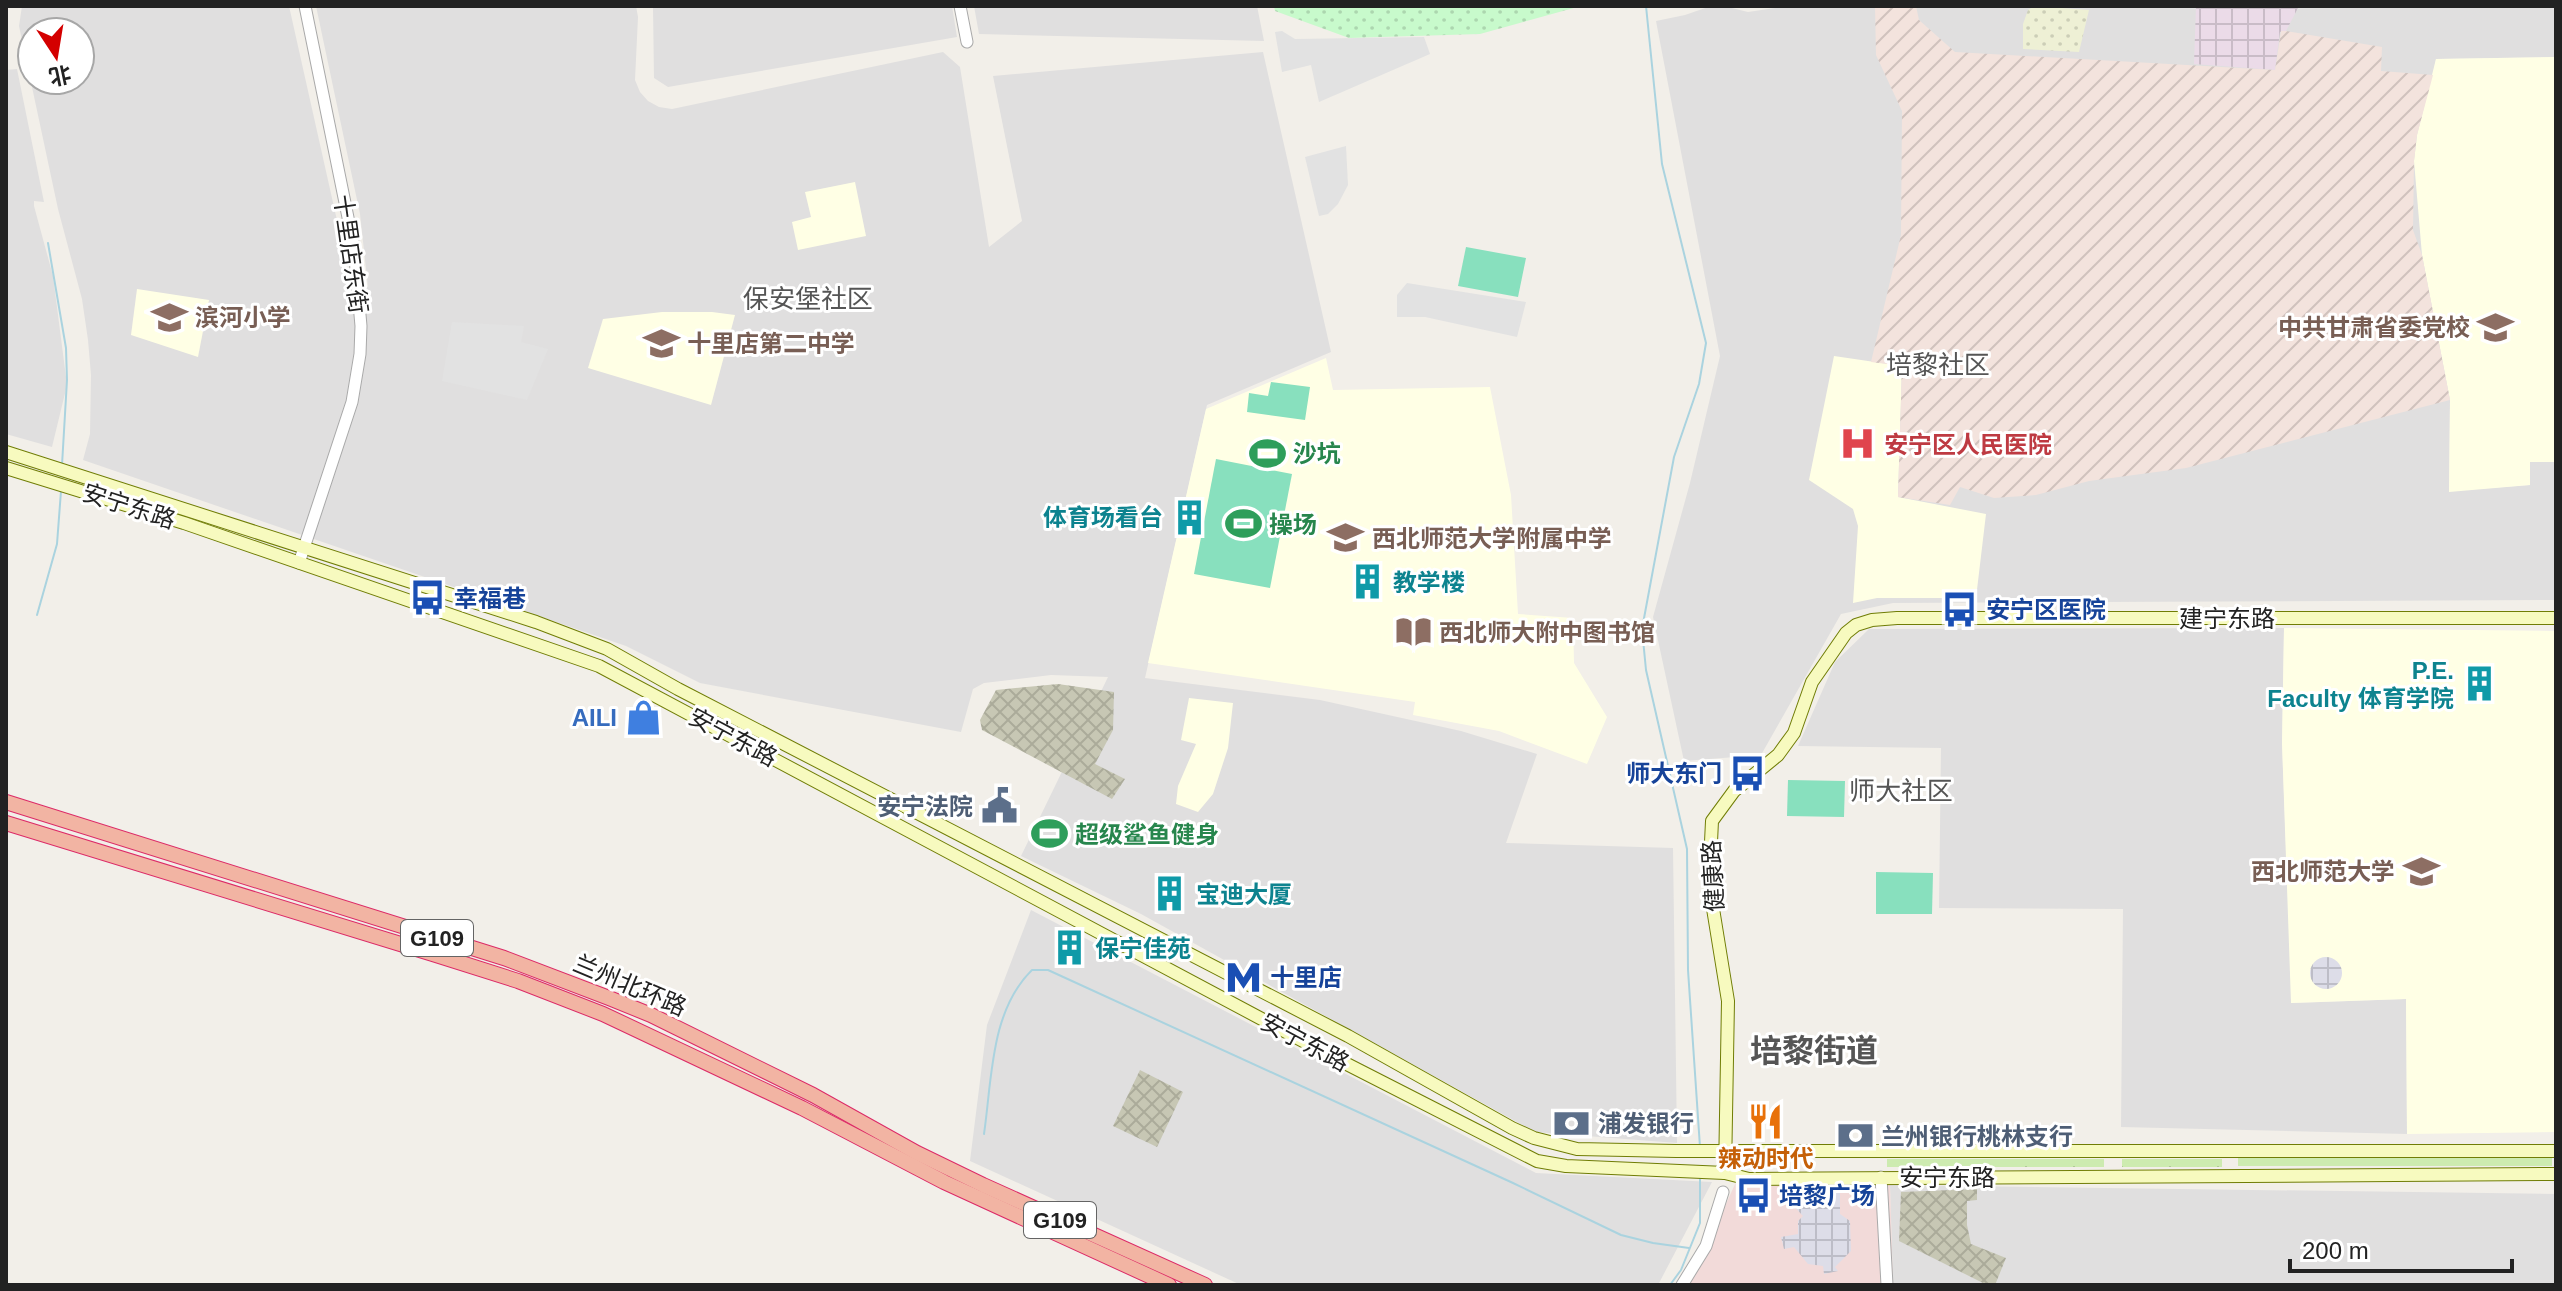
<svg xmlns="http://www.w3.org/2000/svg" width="2562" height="1291" viewBox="0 0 2562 1291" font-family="Arial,'Noto Sans SC',sans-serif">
<defs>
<pattern id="industrial-grid" width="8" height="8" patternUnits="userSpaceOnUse" patternTransform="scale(2)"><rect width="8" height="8" fill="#ebdbe8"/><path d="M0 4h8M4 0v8" fill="none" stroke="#c9bcc7"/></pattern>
<pattern id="military-furrows" width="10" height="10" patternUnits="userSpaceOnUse" patternTransform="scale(2)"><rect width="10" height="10" fill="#f3e3dd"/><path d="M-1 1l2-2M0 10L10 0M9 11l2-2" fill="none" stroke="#d0c2bd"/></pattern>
<pattern id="construction-cross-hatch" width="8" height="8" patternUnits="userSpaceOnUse" patternTransform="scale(2)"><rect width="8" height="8" fill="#c7c7b4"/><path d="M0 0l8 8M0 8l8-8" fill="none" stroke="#abab9a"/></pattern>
<pattern id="farmland-dots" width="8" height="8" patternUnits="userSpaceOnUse" patternTransform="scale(2)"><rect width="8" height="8" fill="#eef0d5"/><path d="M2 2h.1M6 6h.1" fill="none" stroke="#ccceb7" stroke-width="1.8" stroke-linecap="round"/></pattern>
<pattern id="grass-tufts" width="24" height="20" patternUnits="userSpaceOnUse" patternTransform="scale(2)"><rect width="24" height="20" fill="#cdebb0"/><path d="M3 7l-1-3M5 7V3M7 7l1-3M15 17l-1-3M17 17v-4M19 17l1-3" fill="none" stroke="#b0c997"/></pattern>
<pattern id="park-dots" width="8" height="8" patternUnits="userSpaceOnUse" patternTransform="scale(2)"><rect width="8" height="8" fill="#c8facc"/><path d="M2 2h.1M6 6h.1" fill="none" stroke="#acd6af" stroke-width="1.8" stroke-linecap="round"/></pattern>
<pattern id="plaza-grid" width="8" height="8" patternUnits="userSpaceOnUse" patternTransform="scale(2)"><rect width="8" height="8" fill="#dddde8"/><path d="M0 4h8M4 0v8" fill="none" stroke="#bdbdc7"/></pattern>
</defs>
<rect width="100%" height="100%" fill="#f2efe9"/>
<g fill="#e0dfdf" fill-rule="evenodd">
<path d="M 22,6 L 289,6 L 349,274 L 368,287 L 360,214 L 316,6 L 636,6 L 638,17 L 635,80 L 640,92 L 648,101 L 659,107 L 672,109 L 943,52 L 960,67 L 989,247 L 1022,221 L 993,76 L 1263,52 L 1331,352 L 1207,405 L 1145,678 L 1320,700 L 1461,731 L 1537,754 L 1506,843 L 1673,848 L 1677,1143 L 1535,1132 L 1141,914 L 1021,856 L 1108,677 L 1051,675 L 984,683 L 973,689 L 961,732 L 700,683 L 626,646 L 83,460 L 90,434 L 91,375 L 88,340 L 82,299 L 58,209 L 19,26 ZM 32,32 L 80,32 L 80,80 L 32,80 Z"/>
<polygon points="653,6 952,6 957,37 668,87 654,78"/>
<polygon points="974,6 1257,6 1264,41 979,34"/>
<polygon points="1711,6 1724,6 1748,12 1788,6 2556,6 2556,57 2436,59 2430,90 2450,400 2449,491 2530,485 2530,462 2556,462 2556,600 1893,603 1841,614 1761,755 1684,761 1653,617 1690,483 1720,356 1656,21 1685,15"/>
<polygon points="17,69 44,202 34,201 34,206 53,276 67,385 52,447 6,434 6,70"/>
<polygon points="2284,628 2282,743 2292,1003 2406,999 2407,1134 2121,1127 2123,909 1939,908 1941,748 1798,746 1835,662 1869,629"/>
<polygon points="1031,910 1536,1173 1712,1182 1658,1285 1241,1285 970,1161 987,1025"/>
<polygon points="1890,1185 2556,1194 2556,1285 1893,1285"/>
</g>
<polygon fill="#f2dad9" points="1736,1182 1890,1185 1893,1285 1689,1285"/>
<polygon fill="url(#industrial-grid)" points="2196,6 2299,6 2286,31 2280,32 2275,70 2194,64"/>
<g fill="#ffffe5">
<polygon points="2556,57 2556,462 2530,462 2530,485 2449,492 2450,400 2422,255 2414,161 2417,135 2436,59"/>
<polygon points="855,182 866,236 798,250 792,222 811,217 805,192"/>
<polygon points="137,289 209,300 198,357 131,335"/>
<polygon points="662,312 712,312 735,315 711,405 588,368 603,319"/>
<polygon points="1834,356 1902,366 1898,497 1986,514 1976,598 1877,598 1853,603 1858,526 1853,509 1809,480"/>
<polygon points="1326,358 1333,390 1490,387 1511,495 1518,614 1573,618 1574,663 1607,717 1587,764 1499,731 1413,715 1415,702 1148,663 1206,409"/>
<polygon points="2284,628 2556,631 2556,1132 2407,1134 2406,999 2291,1003 2282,743"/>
<polygon points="1189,698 1233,703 1228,748 1213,794 1198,812 1176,804 1178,786 1196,744 1181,740"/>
</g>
<polygon fill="url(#military-furrows)" points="1875,6 1916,6 1919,20 1955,52 2275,70 2281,31 2286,31 2382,47 2381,71 2433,75 2417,135 2414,161 2413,230 2422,255 2450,400 2186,468 2089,481 2036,495 1994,498 1960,487 1950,505 1898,497 1902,366 1871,362 1901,235 1902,111 1876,55"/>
<g fill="url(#construction-cross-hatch)">
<polygon points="1058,684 1114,692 1113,730 1095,764 1125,779 1112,799 982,730 980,720 996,690"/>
<polygon points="1140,1070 1183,1092 1157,1147 1113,1126"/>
<polygon points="1977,1189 1977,1200 1967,1201 1967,1225 1971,1244 2006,1258 1995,1285 1987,1285 1899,1241 1901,1192"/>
</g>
<polygon fill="url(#farmland-dots)" points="2034,6 2089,10 2079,52 2023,49 2023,24 2028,10"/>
<g fill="url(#grass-tufts)">
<rect x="2238" y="1158" width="314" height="8"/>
<rect x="1887" y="1159" width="217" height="8"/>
<rect x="2122" y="1159" width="100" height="8"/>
</g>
<polygon fill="url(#park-dots)" points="1274,6 1581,6 1480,34 1349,38 1275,11"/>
<g fill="#88e0be">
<polygon points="1466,247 1526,258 1518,297 1458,286"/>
<polygon points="1271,382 1310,387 1305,420 1247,412 1249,393 1268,396"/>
<polygon points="1216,459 1292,474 1270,588 1194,574"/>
<polygon points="1788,780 1845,781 1844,817 1787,816"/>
<polygon points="1876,872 1933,873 1932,914 1876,914"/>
</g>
<g fill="#e2e2e2">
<polygon points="1282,31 1295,39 1424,37 1430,54 1319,102 1311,65 1282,72 1275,32"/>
<polygon points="1346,146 1348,185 1338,204 1328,214 1319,216 1305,157"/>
<polygon points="1407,283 1526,302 1517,337 1425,317 1397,317 1397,295"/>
<polygon points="452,322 524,326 521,342 548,349 527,400 442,381"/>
</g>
<g fill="url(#plaza-grid)">
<circle cx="2326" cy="973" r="16"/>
<polygon points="1834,1185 1840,1190 1840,1214 1850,1221 1851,1251 1835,1267 1838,1271 1824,1274 1823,1266 1808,1264 1794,1247 1784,1249 1781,1237 1798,1234 1798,1221 1803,1216 1787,1199 1801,1188"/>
</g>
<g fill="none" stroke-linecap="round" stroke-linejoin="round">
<g stroke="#aad3df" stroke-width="2">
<polyline points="1646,6 1662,164 1706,343 1699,384 1674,457 1642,629 1646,670 1687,849 1688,970 1700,1147"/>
<polyline points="48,243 66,348 67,380 62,465"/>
<polyline points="37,615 57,544 61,491"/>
<path d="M 984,1134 C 992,1080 990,1011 1032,970 L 1048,970 L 1513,1183 L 1621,1235 L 1653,1243 L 1689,1248"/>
<polyline points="1670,1285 1681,1270 1700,1223 1700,1177"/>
</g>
<defs>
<g id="tertiary">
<polyline points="960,6 967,42"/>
<polyline points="299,563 352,402 360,354 361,326 354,247 305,6"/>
<polyline points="1881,1177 1887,1285"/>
<polyline points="1682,1285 1706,1246 1723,1192"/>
</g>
<g id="secondary">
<polyline points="6,452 536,622 607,649 678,689 1348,1036 1512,1128 1534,1138 1577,1149 1676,1151 2556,1151"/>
<polyline points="6,468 184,523 599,666 1335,1058 1537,1161 1566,1166 1725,1173 1749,1179 2556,1174"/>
<polyline points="1725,1173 1728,1001 1709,884 1712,821 1734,791 1778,755 1794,733 1812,682 1846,633 1856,625 1872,620 1897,618 2556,618"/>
</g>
<g id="trunk">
<polyline points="6,802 504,958 609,998 651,1015 813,1095 917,1153 983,1185 1205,1285"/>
<polyline points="6,823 433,954 518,981 603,1014 802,1108 944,1182 1169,1285"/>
</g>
</defs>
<use href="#tertiary" stroke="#a9a9a9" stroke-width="13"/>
<use href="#secondary" stroke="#707d05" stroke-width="14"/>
<use href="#trunk" stroke="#dc2a67" stroke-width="16"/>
<use href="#tertiary" stroke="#fff" stroke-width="11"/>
<use href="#secondary" stroke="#f7fabf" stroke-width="12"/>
<use href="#trunk" stroke="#f2b4a3" stroke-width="14"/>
</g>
<defs>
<symbol id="school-bare" viewBox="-9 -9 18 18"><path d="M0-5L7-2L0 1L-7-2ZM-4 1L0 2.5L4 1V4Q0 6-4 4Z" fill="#8d6e63" stroke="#fff" stroke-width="2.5" paint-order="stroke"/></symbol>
<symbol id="university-bare" viewBox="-9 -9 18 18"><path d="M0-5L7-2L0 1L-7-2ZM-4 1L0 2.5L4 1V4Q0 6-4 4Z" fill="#8d6e63" stroke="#fff" stroke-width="2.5" paint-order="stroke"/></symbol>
<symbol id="hospital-bare" viewBox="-9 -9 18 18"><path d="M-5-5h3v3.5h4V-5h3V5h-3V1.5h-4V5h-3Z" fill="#e0444e" stroke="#fff" stroke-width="2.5" paint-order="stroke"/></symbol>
<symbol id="stadium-bare" viewBox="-9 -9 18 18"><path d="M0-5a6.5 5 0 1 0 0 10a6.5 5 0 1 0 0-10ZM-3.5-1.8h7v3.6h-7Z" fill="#2e9e5b" stroke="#fff" stroke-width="2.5" paint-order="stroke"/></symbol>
<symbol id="building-bare" viewBox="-9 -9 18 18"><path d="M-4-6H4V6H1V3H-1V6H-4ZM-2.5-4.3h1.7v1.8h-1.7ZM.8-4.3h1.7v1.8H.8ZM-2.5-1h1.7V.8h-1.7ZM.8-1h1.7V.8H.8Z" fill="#0f9aa8" stroke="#fff" stroke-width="2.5" paint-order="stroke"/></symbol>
<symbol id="bus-bare" viewBox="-9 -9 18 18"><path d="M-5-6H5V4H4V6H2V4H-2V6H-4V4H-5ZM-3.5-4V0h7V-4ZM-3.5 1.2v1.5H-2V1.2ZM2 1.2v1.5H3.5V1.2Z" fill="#1a4fb4" stroke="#fff" stroke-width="2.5" paint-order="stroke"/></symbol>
<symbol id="library-bare" viewBox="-9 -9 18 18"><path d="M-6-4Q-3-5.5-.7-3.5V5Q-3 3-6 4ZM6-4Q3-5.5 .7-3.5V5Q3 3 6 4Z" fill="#8d6e63" stroke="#fff" stroke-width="2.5" paint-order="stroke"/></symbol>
<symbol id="shop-bare" viewBox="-9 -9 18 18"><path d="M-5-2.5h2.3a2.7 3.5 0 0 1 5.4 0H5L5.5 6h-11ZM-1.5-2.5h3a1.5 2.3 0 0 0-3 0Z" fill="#3f7fe0" stroke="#fff" stroke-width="2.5" paint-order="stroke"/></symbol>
<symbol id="civic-bare" viewBox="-9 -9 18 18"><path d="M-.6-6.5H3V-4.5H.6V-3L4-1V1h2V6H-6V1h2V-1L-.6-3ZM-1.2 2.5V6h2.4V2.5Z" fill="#5c6f8a" stroke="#fff" stroke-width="2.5" paint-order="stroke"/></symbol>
<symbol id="metro-bare" viewBox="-9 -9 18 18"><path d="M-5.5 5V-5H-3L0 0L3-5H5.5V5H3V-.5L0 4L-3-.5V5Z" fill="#1a4fb4" stroke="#fff" stroke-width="2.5" paint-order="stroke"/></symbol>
<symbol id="restaurant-bare" viewBox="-9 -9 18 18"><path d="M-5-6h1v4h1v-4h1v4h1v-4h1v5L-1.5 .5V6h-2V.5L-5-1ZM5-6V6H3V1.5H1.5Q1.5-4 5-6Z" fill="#e8710a" stroke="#fff" stroke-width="2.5" paint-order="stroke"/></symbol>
<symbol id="bank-bare" viewBox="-9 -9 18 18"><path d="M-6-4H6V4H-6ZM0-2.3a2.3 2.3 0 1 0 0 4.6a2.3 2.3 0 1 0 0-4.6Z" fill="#5c6f8a" stroke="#fff" stroke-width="2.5" paint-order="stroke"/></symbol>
</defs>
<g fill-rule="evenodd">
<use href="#school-bare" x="144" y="292" width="51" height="51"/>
<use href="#university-bare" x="2470" y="302" width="51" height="51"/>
<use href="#school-bare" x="636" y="318" width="51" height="51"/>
<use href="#hospital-bare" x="1832" y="418" width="51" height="51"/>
<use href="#stadium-bare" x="1242" y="428" width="51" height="51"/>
<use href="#building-bare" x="1164" y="492" width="51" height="51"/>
<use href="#stadium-bare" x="1218" y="498" width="51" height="51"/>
<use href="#school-bare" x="1320" y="512" width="51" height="51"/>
<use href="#building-bare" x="1342" y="556" width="51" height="51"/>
<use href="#bus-bare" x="402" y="572" width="51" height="51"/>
<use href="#bus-bare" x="1934" y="584" width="51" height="51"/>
<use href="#library-bare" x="1388" y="606" width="51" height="51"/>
<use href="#building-bare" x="2454" y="658" width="51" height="51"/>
<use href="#shop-bare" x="618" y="692" width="51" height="51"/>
<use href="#bus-bare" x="1722" y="748" width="51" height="51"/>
<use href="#civic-bare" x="974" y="780" width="51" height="51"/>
<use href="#stadium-bare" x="1024" y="808" width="51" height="51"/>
<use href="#university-bare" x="2396" y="846" width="51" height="51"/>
<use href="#building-bare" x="1144" y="868" width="51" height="51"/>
<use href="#building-bare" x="1044" y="922" width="51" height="51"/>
<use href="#metro-bare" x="1218" y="952" width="51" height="51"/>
<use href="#restaurant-bare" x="1740" y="1096" width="51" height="51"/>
<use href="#bank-bare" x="1546" y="1098" width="51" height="51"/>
<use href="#bank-bare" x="1830" y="1110" width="51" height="51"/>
<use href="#bus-bare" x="1728" y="1170" width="51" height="51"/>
</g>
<g text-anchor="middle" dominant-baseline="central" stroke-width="6" stroke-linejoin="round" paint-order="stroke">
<g fill="#fff" stroke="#646464" stroke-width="2">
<rect x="401" y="920" width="72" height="36" rx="6"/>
<rect x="1024" y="1202" width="72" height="36" rx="6"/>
</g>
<g font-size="22" font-weight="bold" fill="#222">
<text x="437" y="938">G109</text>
<text x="1060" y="1220">G109</text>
</g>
<g font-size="24" fill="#222" stroke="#fff">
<text transform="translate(351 254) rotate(82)">十里店东街</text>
<text transform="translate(129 506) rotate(18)">安宁东路</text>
<text x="2227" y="618">建宁东路</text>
<text transform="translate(733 737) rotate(28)">安宁东路</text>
<text transform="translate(1713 876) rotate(-93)">健康路</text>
<text transform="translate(630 985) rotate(23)">兰州北环路</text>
<text transform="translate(1305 1042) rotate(28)">安宁东路</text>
<text x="1947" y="1177">安宁东路</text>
</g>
<g font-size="24" font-weight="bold" fill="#785e54" stroke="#fff" text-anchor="start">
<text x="195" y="317">滨河小学</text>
<text x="2470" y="327" text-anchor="end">中共甘肃省委党校</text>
<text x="687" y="343">十里店第二中学</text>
<text x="1372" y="538">西北师范大学附属中学</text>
<text x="1439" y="632">西北师大附中图书馆</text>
<text x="2395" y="871" text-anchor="end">西北师范大学</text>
</g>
<g font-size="24" font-weight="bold" fill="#be3a42" stroke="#fff" text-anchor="start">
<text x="1884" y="444">安宁区人民医院</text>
</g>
<g font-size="24" font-weight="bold" fill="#27864d" stroke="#fff" text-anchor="start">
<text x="1293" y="453">沙坑</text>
<text x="1269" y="524">操场</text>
<text x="1075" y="834">超级鲨鱼健身</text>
</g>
<g font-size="24" font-weight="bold" fill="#0d838f" stroke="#fff" text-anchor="start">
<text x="1163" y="517" text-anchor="end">体育场看台</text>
<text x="1393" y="582">教学楼</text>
<text x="2454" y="670" text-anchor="end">P.E.<tspan x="2454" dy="28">Faculty 体育学院</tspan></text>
<text x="1196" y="894">宝迪大厦</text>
<text x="1095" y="948">保宁佳苑</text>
</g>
<g font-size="24" font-weight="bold" fill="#164399" stroke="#fff" text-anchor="start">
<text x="454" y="598">幸福巷</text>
<text x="1986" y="609">安宁区医院</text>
<text x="1722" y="773" text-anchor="end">师大东门</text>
<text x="1270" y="977">十里店</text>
<text x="1779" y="1195">培黎广场</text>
</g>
<g font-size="24" font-weight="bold" fill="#366cbe" stroke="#fff" text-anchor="end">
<text x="617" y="717">AILI</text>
</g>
<g font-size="24" font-weight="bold" fill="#4e5e75" stroke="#fff" text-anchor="start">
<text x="973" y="806" text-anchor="end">安宁法院</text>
<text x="1598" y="1123">浦发银行</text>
<text x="1881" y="1136">兰州银行桃林支行</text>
</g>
<g font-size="24" font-weight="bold" fill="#c56008" stroke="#fff">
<text x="1766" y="1158">辣动时代</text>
</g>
<g font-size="26" fill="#555" stroke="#fff">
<text x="808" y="299">保安堡社区</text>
<text x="1938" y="365">培黎社区</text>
<text x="1901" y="791">师大社区</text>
</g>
<g font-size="32" font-weight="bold" fill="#555" stroke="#fff">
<text x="1814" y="1051">培黎街道</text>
</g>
</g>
<rect width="2562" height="1291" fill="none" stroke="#222222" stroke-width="16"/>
<g transform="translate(56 56) rotate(168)"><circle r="38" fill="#ffffff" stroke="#a7a7a7" stroke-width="2"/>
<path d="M0-6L14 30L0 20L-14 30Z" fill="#d40000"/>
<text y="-12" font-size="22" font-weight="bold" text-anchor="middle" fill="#222222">北</text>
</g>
<path d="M2290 1259v12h222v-12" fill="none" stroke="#222222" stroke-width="4"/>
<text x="2302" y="1259" font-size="24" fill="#222222" stroke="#ffffff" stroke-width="6" paint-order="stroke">200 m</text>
</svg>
